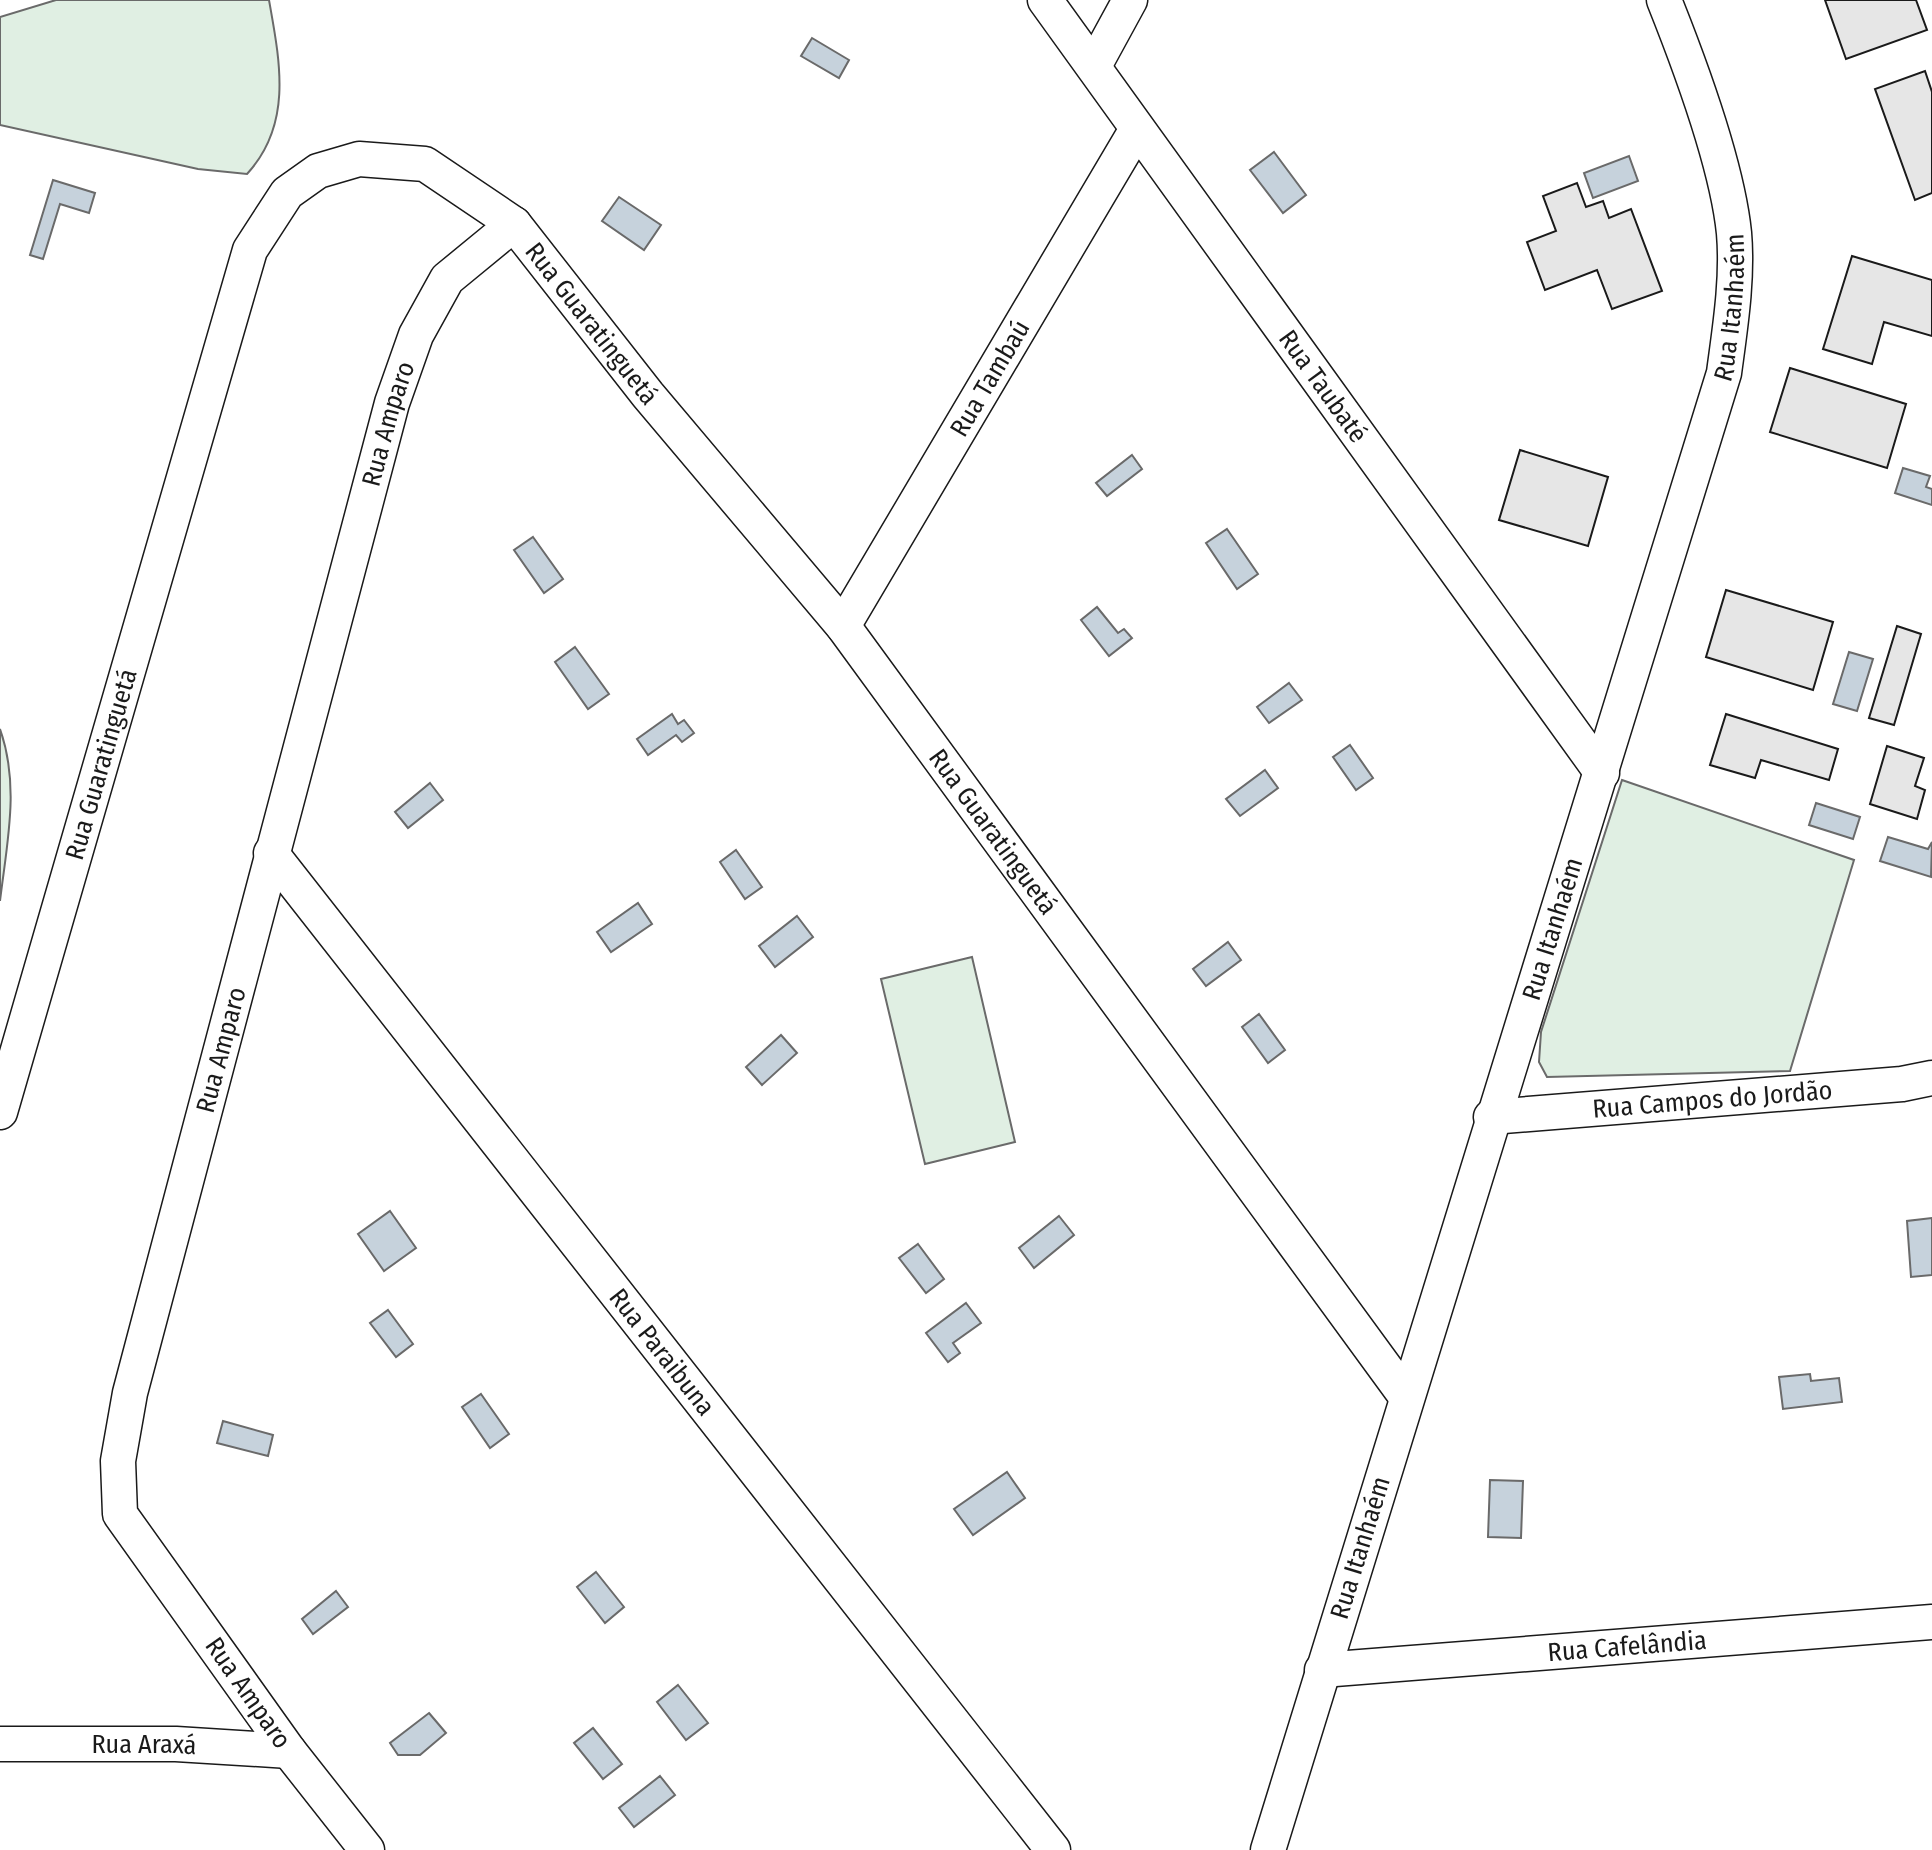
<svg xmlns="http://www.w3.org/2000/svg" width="1932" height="1850" viewBox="0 0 1932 1850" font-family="'Fira Sans Condensed',sans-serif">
<rect width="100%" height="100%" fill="#fff"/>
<g fill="#e0efe3" stroke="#6a6a6a" stroke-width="2">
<path d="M 56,0 L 269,0 C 280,62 293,124 247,174 L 198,169 L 0,125 L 0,17 Z"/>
<path d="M 0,729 C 20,786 7,842 0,901 Z"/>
<polygon points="1622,780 1854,860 1790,1071 1547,1077 1539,1062 1541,1032"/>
<polygon points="972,957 1015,1142 925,1164 881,979"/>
</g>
<g fill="#c6d2dc" stroke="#6a6a6a" stroke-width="2">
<polygon points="812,38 849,60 839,78 801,56"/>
<polygon points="1274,152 1306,195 1283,213 1250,170"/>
<polygon points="1629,156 1638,181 1593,198 1584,173"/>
<polygon points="53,180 95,193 89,213 60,204 43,259 30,255"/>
<polygon points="619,197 661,225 644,250 602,221"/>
<polygon points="1132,455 1142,469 1107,496 1096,483"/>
<polygon points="1903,468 1930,476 1926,487 1932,489 1932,505 1895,493"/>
<polygon points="1227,529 1258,574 1237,589 1206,543"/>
<polygon points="533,537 563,579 544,593 514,550"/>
<polygon points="1097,607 1118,633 1124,629 1132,638 1109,656 1081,620"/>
<polygon points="575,647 609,694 588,709 555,662"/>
<polygon points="1849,652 1873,659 1857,711 1833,704"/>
<polygon points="1289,683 1302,700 1269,723 1257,707"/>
<polygon points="672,714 678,724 684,720 694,733 682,742 676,735 648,755 637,739"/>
<polygon points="1350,745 1373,778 1356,790 1333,757"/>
<polygon points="1265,770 1278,788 1240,816 1226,799"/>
<polygon points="430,783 443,800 408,828 395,812"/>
<polygon points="1816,803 1860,817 1853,839 1809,825"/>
<polygon points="1888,837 1928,849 1932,842 1931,877 1880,861"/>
<polygon points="736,850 762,887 745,899 720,862"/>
<polygon points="638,903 652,924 611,952 597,932"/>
<polygon points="797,916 813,937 775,967 759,946"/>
<polygon points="1228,942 1241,960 1206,986 1193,969"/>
<polygon points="1259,1014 1285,1050 1268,1063 1242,1027"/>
<polygon points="781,1035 797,1053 762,1085 746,1067"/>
<polygon points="390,1211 416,1248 384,1271 358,1234"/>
<polygon points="1059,1216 1074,1235 1034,1268 1019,1248"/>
<polygon points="1932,1218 1932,1275 1911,1277 1907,1221"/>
<polygon points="918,1244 944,1279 926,1293 899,1258"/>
<polygon points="966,1303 981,1323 953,1343 960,1353 948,1362 926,1333"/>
<polygon points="388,1310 413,1344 396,1357 370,1323"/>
<polygon points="1810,1374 1811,1381 1839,1378 1842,1402 1783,1409 1779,1377"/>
<polygon points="481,1394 509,1434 490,1448 462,1407"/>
<polygon points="223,1421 273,1435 268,1456 217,1443"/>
<polygon points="1007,1472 1025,1498 973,1535 954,1509"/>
<polygon points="1490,1480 1523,1481 1521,1538 1488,1537"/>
<polygon points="596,1572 624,1607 605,1623 577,1587"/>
<polygon points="336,1591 348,1607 313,1634 302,1619"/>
<polygon points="678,1685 708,1723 686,1740 657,1702"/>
<polygon points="429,1713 446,1733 420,1755 398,1755 390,1743"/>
<polygon points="593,1728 622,1764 603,1779 574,1743"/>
<polygon points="660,1776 675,1795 634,1827 619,1808"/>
</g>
<g fill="#e6e6e6" stroke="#1a1a1a" stroke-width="2">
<polygon points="1825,0 1916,0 1927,30 1846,59"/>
<polygon points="1925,71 1932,92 1932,193 1915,200 1875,89"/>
<polygon points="1577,183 1586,207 1603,201 1609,218 1631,209 1662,291 1612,309 1597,270 1545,290 1527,242 1556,231 1543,196"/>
<polygon points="1852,256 1932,280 1932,336 1884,322 1872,364 1823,349"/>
<polygon points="1790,368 1906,404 1887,468 1770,432"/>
<polygon points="1520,450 1608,477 1588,546 1499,520"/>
<polygon points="1726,590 1833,622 1813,690 1706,657"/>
<polygon points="1897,626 1921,634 1894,725 1869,718"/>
<polygon points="1726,714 1838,749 1829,780 1761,760 1755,778 1710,765"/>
<polygon points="1887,746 1924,758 1915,786 1925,790 1917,819 1870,804"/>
</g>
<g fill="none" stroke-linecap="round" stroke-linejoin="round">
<defs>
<g id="minor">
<path id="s1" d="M 1045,0 L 1602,773"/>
<polyline points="1094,66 1130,0"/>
<path id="s2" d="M 843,626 L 1137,129"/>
<path id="s3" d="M 271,853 L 1053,1850"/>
<path id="s4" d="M 0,1112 L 250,250 L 287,193 L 318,171 L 359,159 L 425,164 L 514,224 L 648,395 L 843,626 L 1405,1395"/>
<path id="s5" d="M 1491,1117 L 1902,1084 L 1932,1078"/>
<path id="s6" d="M 1322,1670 L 1932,1622"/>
<path id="s7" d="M 0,1744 L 176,1744 L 289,1751"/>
<path id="s8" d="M 367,1850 L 289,1751 L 120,1514 L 118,1461 L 130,1393 L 392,403 L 416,335 L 447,279 L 514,224"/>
<path id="s9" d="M 1268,1850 C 1416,1356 1574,866 1724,373 C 1730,328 1738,279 1734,233 C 1727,164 1690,65 1664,0"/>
</g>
</defs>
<use href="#minor" stroke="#1a1a1a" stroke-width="37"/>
<use href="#minor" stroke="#fff" stroke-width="34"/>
</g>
<g text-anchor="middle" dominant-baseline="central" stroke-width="6" stroke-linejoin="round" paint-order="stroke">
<g font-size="26" fill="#1a1a1a" stroke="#fff">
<text stroke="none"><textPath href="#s9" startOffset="1612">Rua Itanhaém</textPath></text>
<text stroke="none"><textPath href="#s4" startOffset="1346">Rua Guaratinguetá</textPath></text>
<text stroke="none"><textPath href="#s2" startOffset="288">Rua Tambaú</textPath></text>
<text stroke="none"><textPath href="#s1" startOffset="476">Rua Taubaté</textPath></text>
<text stroke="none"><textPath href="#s8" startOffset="1542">Rua Amparo</textPath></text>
<text stroke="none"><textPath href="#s4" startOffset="362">Rua Guaratinguetá</textPath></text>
<text stroke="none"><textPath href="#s4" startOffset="1994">Rua Guaratinguetá</textPath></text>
<text stroke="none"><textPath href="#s9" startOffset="964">Rua Itanhaém</textPath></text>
<text stroke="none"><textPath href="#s8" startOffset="894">Rua Amparo</textPath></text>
<text stroke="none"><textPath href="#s5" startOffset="222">Rua Campos do Jordão</textPath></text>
<text stroke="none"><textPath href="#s3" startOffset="634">Rua Paraibuna</textPath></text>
<text stroke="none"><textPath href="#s9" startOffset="316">Rua Itanhaém</textPath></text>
<text stroke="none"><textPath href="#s6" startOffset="306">Rua Cafelândia</textPath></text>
<text transform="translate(248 1693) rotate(55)">Rua Amparo</text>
<text stroke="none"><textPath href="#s7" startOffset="144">Rua Araxá</textPath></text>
</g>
</g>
</svg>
